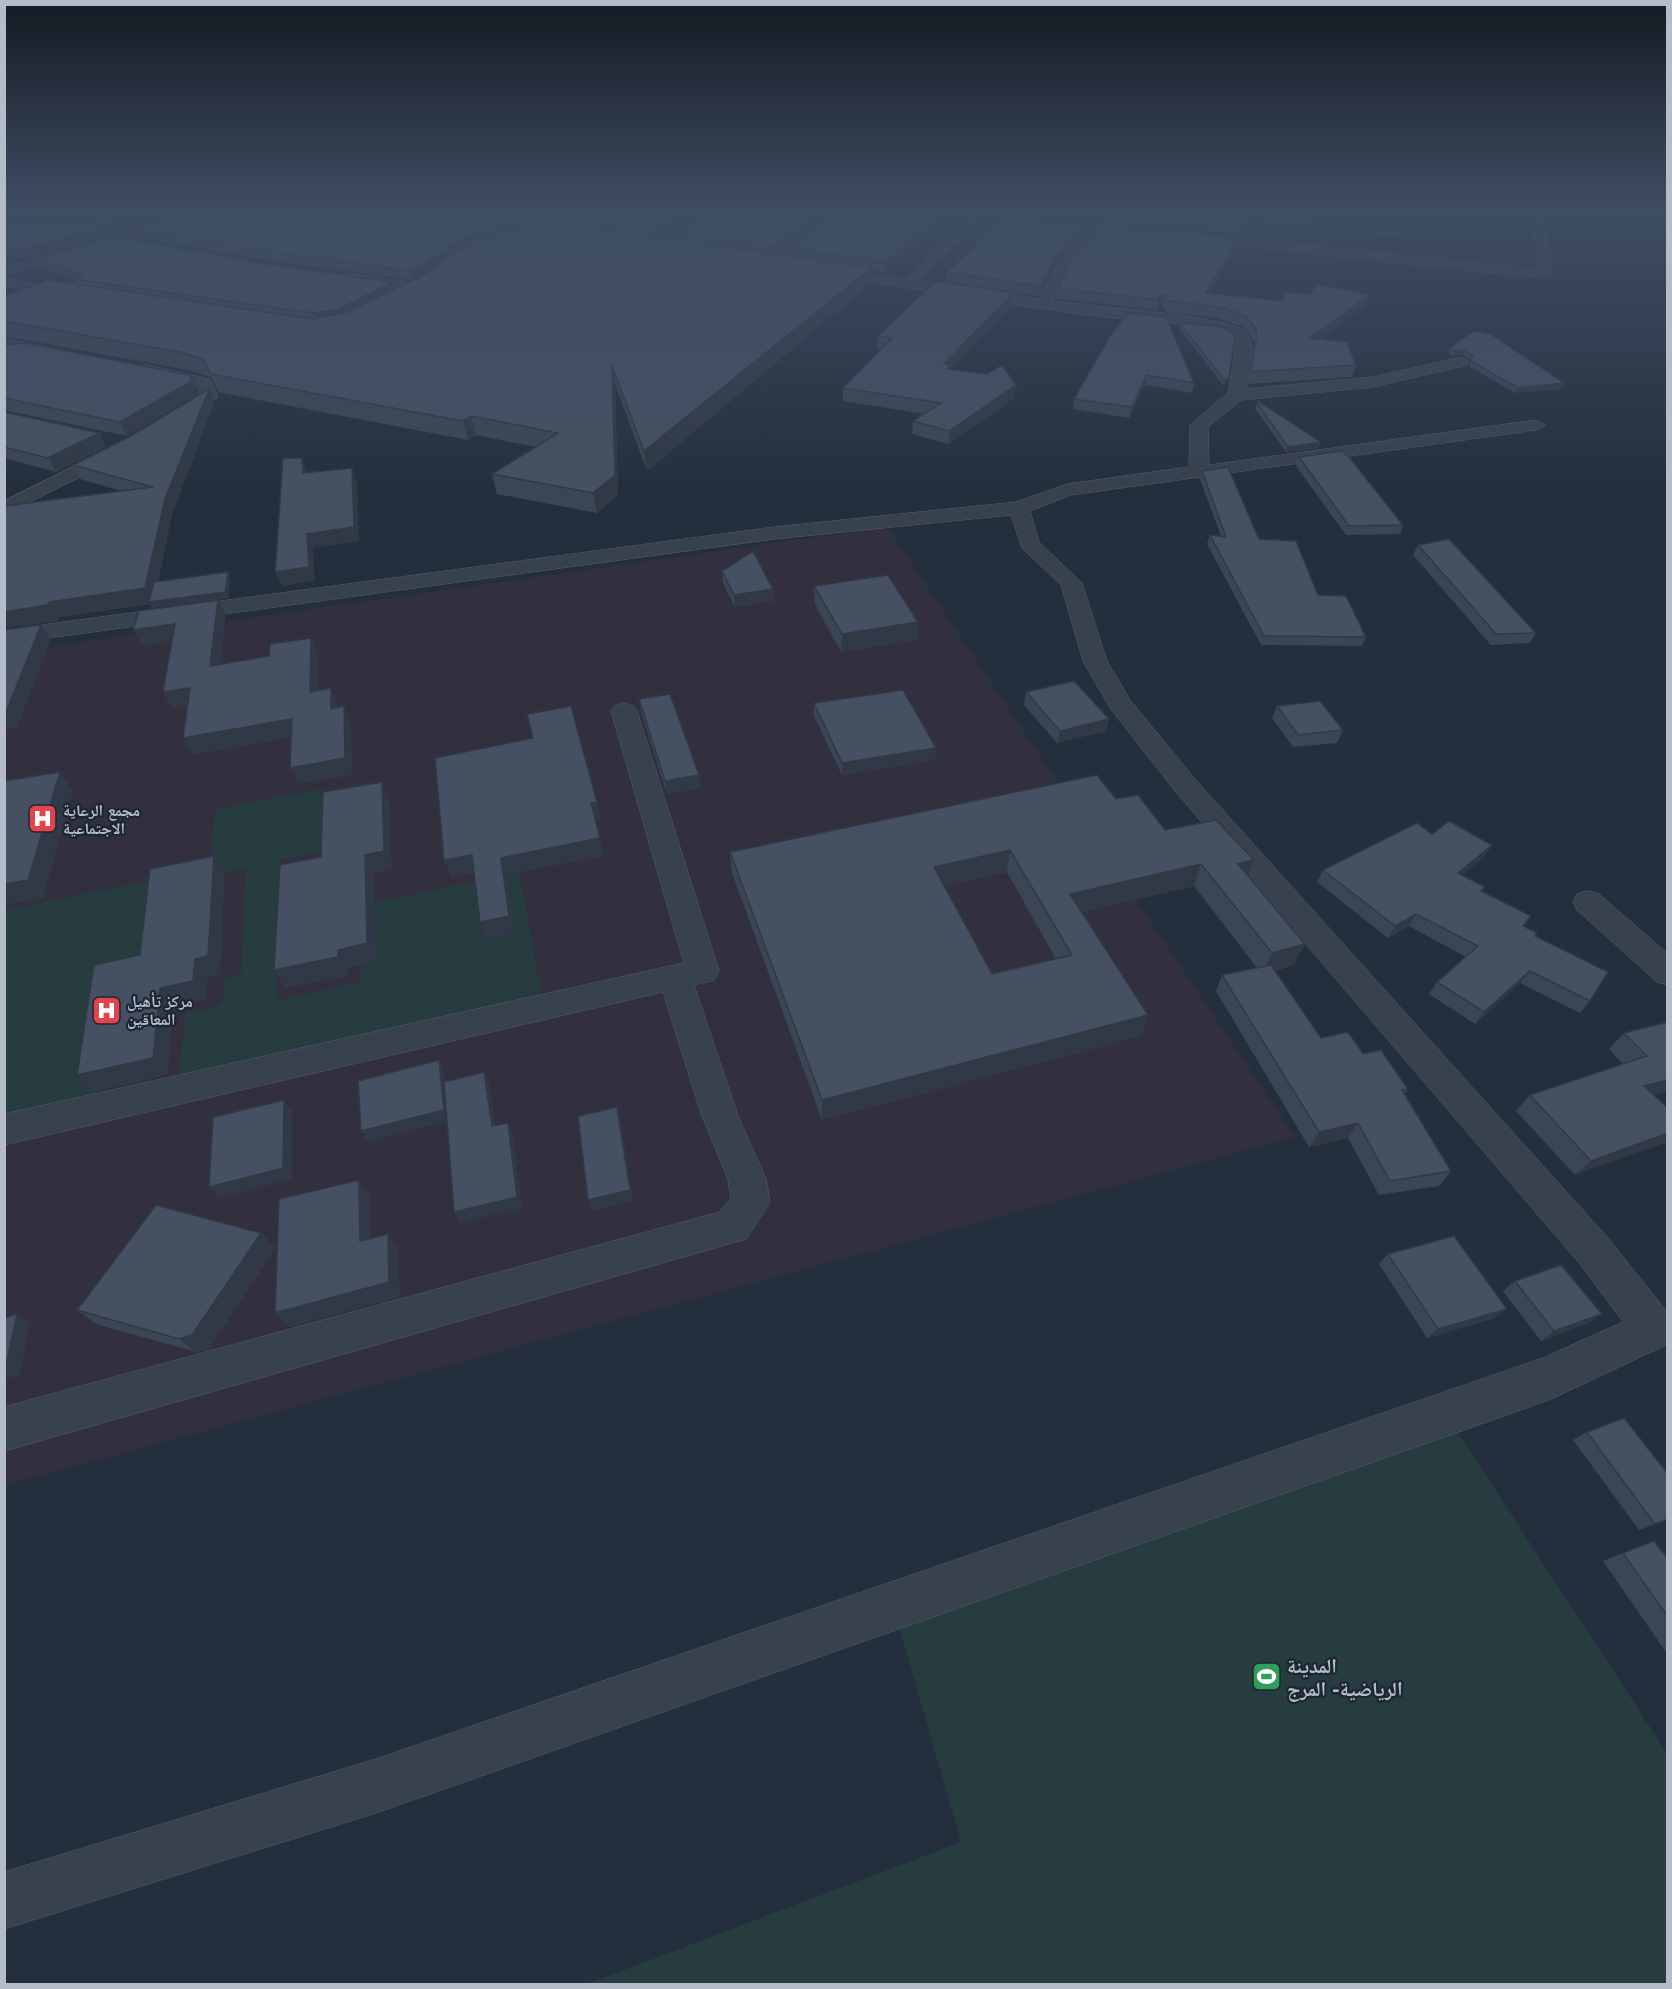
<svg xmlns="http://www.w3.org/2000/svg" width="1672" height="1989" viewBox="0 0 1672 1989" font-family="Montserrat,'Noto Naskh Arabic',sans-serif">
<rect width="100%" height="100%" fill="#242f3e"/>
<polygon fill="#32303f" points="887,527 1295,1137 5,1485 4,653"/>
<g fill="#263c3f">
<polygon points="322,789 323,851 279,860 276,1001 360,982 357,906 519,872 544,1008 177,1095 185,1014 222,1005 224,979 241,975 246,868 174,882 163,975 114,985 96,1101 5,1123 4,910 210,869 215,809"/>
<polygon points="1447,1416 1667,1753 1667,1984 587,1984 961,1842 892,1602"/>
</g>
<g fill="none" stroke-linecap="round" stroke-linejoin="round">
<defs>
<g id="minor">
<polygon points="25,209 37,209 9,254 4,255 4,240"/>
<polygon points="193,209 210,209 125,242 4,276 4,268 115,236"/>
<polygon points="716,209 731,209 662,249 652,249 650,246"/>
<polygon points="840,209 854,209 780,265 770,265 770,259"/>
<path d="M 960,209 L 981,209 L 1021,218 L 1151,229 L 1152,232 L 1146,236 L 1102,232 L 1069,269 L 1052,301 C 1083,305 1229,316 1244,331 C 1259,345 1249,372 1246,389 L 1373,377 L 1461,357 L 1469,362 L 1467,365 L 1373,387 L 1241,400 L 1208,427 L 1209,465 L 1536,420 L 1545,425 L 1536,430 L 1071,495 L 1030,511 L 1039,542 L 1082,583 L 1107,661 L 1130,700 L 1195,779 L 1608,1238 L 1668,1313 L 1668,1344 L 1549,1400 L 376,1813 L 4,1929 L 4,1872 L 376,1759 L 1543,1358 L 1623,1322 L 1580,1264 L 1175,791 L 1110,708 L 1083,661 L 1061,585 L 1022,548 L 1011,515 L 774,539 L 4,644 L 4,630 L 774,527 L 1016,502 L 1067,484 L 1189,467 L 1190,425 L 1228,393 L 1235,354 L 1233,337 C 1210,322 1134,321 1103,317 C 1011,305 919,290 827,275 L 820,271 L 827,267 L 904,279 L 973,214 ZM 984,217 L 1021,226 L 1089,231 L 1058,264 L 1039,299 L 918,281 Z"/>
<polygon points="1167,209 1209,209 1397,227 1403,231 1397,235 1173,213"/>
<polygon points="1532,209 1544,209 1552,272 1542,278 1194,241 1187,237 1194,233 1538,269"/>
<polygon points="349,273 418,284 425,288 418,292 344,280 344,274"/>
<polygon points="4,277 17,281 74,288 81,292 74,296 4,286"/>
<polygon points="4,338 61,350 63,353 55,358 4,348"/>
<polygon points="147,365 210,379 218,397 184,419 172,419 169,415 172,411 200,395 197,386 141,374 139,370 141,366"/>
<polygon points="115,446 122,448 124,452 122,456 4,515 4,501"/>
<polygon points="624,703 633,706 637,711 719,971 714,980 694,985 738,1116 766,1179 770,1202 746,1239 4,1451 4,1407 720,1212 731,1198 728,1179 702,1116 663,992 4,1145 4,1114 684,963 611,711 615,706"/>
<polygon points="1588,891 1599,894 1668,954 1668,985 1657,982 1577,910 1573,902 1577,894"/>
</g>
</defs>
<use href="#minor" stroke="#565f6c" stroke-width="1"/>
<use href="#minor" fill="#38414e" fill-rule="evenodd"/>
</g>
<g fill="#3b4654" fill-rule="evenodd">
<polygon points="4,209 187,209 147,223 144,216 140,214"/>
<polygon points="188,209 712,209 657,238 677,240 676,234 719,209 836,209 774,254 793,256 792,249 958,210 885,272 872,270 871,283 647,471 615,384 618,495 597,513 497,494 492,474 536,447 476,435 468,440 218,392 211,377 188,370 4,336 4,296 76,284 74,279 42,268 38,259 395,289 412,280 256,258 143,237 140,228"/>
<polygon points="1069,209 1250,225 1244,235 1068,219"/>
<polygon points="994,213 1084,233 1056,262 1039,296 947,282 947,272 997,226 993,222"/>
<polygon points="4,226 138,226 22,260 4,254"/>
<polygon points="1236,248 1209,294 1282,301 1310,295 1369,295 1365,306 1320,339 1356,365 1352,377 1248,384 1254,342 1243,327 1218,318 1167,312 1162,305 1158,307 1157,310 1056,298 1058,288"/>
<polygon points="1013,293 1012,305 950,369 1014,398 948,444 912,434 913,421 924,414 843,401 843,388 881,349 877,348 878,336"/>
<polygon points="1180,323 1227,382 1223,385 1179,328"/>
<polygon points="1474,331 1564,383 1561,389 1515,393 1469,366 1471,361 1462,355 1453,356 1448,353 1450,348"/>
<polygon points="1112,333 1194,383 1192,393 1145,385 1129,418 1073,409 1074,399"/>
<polygon points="4,345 195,388 197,394 127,436 4,410"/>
<polygon points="214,402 172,514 158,582 230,578 228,598 152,608 150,604 59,617 58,621 4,628 4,506 122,491 80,479 73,465"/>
<polygon points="1257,403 1319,448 1286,452 1255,408"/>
<polygon points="4,412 99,433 106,447 56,472 4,458"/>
<polygon points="1299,457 1403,525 1400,534 1346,535 1296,466"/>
<polygon points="1202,471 1259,539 1318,595 1366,637 1362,646 1261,645 1207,544 1210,535 1221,536 1200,479"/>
<polygon points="1418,545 1536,633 1530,643 1491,645 1413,555"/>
<polygon points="722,571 773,589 774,601 735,607 723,583"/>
<polygon points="814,586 918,622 917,640 841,652 815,604"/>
<polygon points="1026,692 1109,719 1106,731 1057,743 1024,705"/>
<polygon points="639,699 699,775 700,788 667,794 641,712"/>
<polygon points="814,703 935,760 842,775 814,716"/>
<polygon points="1277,706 1343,730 1337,743 1293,747 1272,718"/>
<path d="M 1116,799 L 1165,830 L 1254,860 L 1248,876 L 1294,965 L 1275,971 L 1321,1038 L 1363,1054 L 1408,1089 L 1404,1094 L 1451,1171 L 1439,1186 L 1379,1195 L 1348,1138 L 1309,1147 L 1216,991 L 1222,975 L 1257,968 L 1194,886 L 1082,912 L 1148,1015 L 1141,1036 L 822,1120 L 732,873 L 730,852 ZM 1007,872 L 1056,959 L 992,974 L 944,886 Z"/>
<polygon points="1432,834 1492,845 1484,857 1462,875 1485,887 1482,891 1535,936 1590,1001 1580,1013 1520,983 1475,1024 1429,994 1437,982 1466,957 1409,926 1388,938 1317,882 1323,870"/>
<polygon points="1668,1022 1668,1091 1653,1095 1668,1108 1575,1175 1516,1111 1530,1095 1623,1064 1609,1049 1624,1033"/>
<polygon points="261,1233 275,1248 209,1349 196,1352 96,1324 77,1310"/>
<polygon points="1388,1254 1495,1318 1427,1338 1379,1264"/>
<polygon points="1515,1281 1602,1314 1588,1323 1541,1341 1503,1291"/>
<polygon points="1587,1432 1668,1474 1668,1519 1639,1530 1573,1440"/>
<polygon points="1654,1541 1668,1559 1668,1655 1603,1561"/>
</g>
<g fill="#303945">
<polygon points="81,209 138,209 140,214 4,223 4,214"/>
<polygon points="159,209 187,209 147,223 143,214"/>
<polygon points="695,209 712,209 654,240 653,231"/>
<polygon points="824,209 836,209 771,256 771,247"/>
<polygon points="951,209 958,209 958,210 885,272 885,262"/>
<polygon points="1253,214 1250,225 1244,235 1247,224"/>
<polygon points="134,217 138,226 22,260 17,251"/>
<polygon points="521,223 522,232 414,281 412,271 463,238"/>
<polygon points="1085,224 1084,233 1056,262 1039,296 1040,286 1058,253"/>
<polygon points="1239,238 1236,248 1203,304 1205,293"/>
<polygon points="872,267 871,283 647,471 644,451"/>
<polygon points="393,282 396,291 342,318 317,322 314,313"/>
<polygon points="1013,293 1012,305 950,369 949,377 944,364"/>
<polygon points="1164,294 1162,305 1158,307 1159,300 1158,297"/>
<polygon points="1369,295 1365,306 1307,349 1310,338"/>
<polygon points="1464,350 1462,355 1453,356 1455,351"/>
<polygon points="612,366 615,384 618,495 597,513 593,493"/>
<polygon points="190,375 197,394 127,436 120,422"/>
<polygon points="1147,375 1145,385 1129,418 1132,407"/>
<polygon points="1229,377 1227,382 1223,385 1224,380"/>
<polygon points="1564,383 1561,389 1515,393 1518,388"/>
<polygon points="1016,385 1014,398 948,444 949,431"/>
<polygon points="209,389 214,402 172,514 154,601 228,572 230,578 228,598 152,608 150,604 59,617 58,621 4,628 4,612 50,602 165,499"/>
<polygon points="471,416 476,435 468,440 463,421"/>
<polygon points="99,433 106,447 56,472 48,458"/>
<polygon points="1321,442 1319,448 1286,452 1288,447"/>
<polygon points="302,458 307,472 308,487 303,473"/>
<polygon points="352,468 357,482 359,541 313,548 315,581 282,586 275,572 307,534"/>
<polygon points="773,589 774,601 735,607 734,595"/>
<polygon points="218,600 226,616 218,682 210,666"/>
<polygon points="918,622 917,640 841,652 842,634"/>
<polygon points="175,624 183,640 143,646 133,630"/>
<polygon points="41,625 51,640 17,728 4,730 4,713"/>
<polygon points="311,638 318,654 317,708 310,692"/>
<polygon points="190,688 199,704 172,709 163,692"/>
<polygon points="331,688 338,705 338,725 331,709"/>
<polygon points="344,706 351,723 352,775 299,784 290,768"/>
<polygon points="292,719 300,736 192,755 183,738"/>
<polygon points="1109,719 1106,731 1057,743 1060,731"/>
<polygon points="936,748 935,760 842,775 842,763"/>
<polygon points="60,772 73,791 43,898 4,905 4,884"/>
<polygon points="699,775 700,788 667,794 665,781"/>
<polygon points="382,782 389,800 392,870 373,874 376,962 348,968 348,976 285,988 274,970 338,950 365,855"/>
<polygon points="597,802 601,819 595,820 591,803"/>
<polygon points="600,838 604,856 506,875 515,933 487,939 480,922 501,858"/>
<polygon points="1492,845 1484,857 1450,885 1458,873"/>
<polygon points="1010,850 1007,872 932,889 934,867"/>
<polygon points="472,855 478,872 451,877 444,860"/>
<polygon points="214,856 225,874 220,974 208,977 206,999 173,1006 168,1075 93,1092 77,1075 160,988"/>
<polygon points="1254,860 1245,882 1238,864"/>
<polygon points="1201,864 1194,886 1065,916 1070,894"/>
<polygon points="1416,914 1409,926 1388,938 1395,926"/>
<polygon points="1305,944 1294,965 1262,974 1272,953"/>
<polygon points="1530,971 1520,983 1475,1024 1484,1012"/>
<polygon points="1148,1015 1141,1036 822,1120 822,1100"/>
<polygon points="439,1060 444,1072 450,1121 368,1142 361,1131"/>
<polygon points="484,1072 489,1083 497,1137 492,1126"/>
<polygon points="1668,1080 1668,1091 1628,1101 1644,1086"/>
<polygon points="284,1100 292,1111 292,1179 219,1198 209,1187"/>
<polygon points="617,1107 621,1119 633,1201 592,1211 588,1200"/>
<polygon points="508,1123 513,1134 522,1208 460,1223 454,1212"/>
<polygon points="1358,1123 1348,1138 1309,1147 1319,1132"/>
<polygon points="1668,1133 1668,1142 1575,1175 1591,1161"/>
<polygon points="359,1180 370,1196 371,1257 360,1241"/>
<polygon points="261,1233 275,1248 209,1349 196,1352 179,1339"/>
<polygon points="388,1234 398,1250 400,1297 289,1327 275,1313"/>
<polygon points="1507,1309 1495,1318 1427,1338 1438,1329"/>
<polygon points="17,1314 30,1323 20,1375 4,1379 4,1367"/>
<polygon points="1602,1314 1588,1323 1541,1341 1554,1331"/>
</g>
<g fill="#455162" stroke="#303945" stroke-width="1.5" fill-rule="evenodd">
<polygon points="4,209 81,209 4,214"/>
<polygon points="142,209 159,209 143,214 144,210"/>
<polygon points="188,209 695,209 653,231 585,222 521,223 463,238 412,271 253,249 140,228"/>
<polygon points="719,209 824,209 771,247 676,234"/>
<polygon points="847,209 951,209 885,262 792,249"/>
<polygon points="1072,209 1207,209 1253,214 1247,224"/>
<polygon points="994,213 1022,220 1085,224 1058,253 1040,286 947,272 1001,221"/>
<polygon points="134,217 17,251 4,247 4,226"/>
<polygon points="1104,225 1239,238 1205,293 1282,301 1286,292 1310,295 1316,284 1369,295 1310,338 1347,342 1356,365 1251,372 1257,331 1246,316 1221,307 1169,301 1164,294 1158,297 1159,300 1058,288 1072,260"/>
<polygon points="584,228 872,267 644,451 612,366 615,475 593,493 492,474 558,433 471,416 463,421 211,374 203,359 180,352 4,321 4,296 48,280 312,319 348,312 420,277 473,241 520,229"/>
<polygon points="116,237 253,262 393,282 339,309 314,313 74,279 83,275 38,259"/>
<polygon points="936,281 1013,293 944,364 950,364 947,369 987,374 1002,365 1016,385 949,431 913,421 941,403 843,388 892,338 878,336"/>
<polygon points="1129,313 1166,317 1194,383 1147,375 1132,407 1074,399 1112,333"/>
<polygon points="1180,323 1217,326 1231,331 1235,337 1229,377 1224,380"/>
<polygon points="1474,331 1492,335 1564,383 1518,388 1471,361 1473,356 1464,350 1455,351 1450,348"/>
<polygon points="25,343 190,375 192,381 120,422 4,398 4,345"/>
<polygon points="209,389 165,499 145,588 50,602 48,605 4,612 4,506 153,487 73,465 131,436"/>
<polygon points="1258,401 1321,442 1288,447 1257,403"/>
<polygon points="4,412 99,433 48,458 4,447"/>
<polygon points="1341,451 1349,457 1403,525 1349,526 1299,457"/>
<polygon points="283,458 302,458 303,473 352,468 354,527 307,534 309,567 275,572"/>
<polygon points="1228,467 1259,539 1296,541 1318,595 1346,596 1366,637 1264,636 1210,535 1226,537 1202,471"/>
<polygon points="1449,539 1536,633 1496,634 1418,545"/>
<polygon points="753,551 773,589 734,595 722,571"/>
<polygon points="228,572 225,592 149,602 154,582"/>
<polygon points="888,575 918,622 842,634 814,586"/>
<polygon points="218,600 210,666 269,656 270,644 311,638 310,692 331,688 331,709 344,706 345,758 290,768 292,719 183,738 190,688 163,692 175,624 133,630 139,611"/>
<polygon points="41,625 6,712 4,713 4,630"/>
<polygon points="1074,681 1109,719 1060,731 1026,692"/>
<polygon points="903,690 936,748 842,763 814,703"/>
<polygon points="670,694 699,775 665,781 639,699"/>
<polygon points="1320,701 1343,730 1298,735 1277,706"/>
<polygon points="571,706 597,802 591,803 600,838 501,858 509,916 480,922 472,855 444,860 435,758 533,738 527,714"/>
<polygon points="60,772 28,880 4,884 4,781"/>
<path d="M 1097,775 L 1116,799 L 1138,795 L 1165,830 L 1216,820 L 1254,860 L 1238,864 L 1305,944 L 1272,953 L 1201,864 L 1070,894 L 1148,1015 L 822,1100 L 730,852 ZM 1010,850 L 1072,955 L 992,974 L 934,867 Z"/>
<polygon points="382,782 384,851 365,855 367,943 338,950 338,957 274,970 280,865 321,857 323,792"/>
<polygon points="1449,821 1492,845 1458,873 1485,887 1481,891 1531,916 1523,926 1537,933 1535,936 1608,972 1590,1001 1530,971 1484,1012 1437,982 1478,946 1416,914 1395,926 1323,870 1417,823 1432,834"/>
<polygon points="214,856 208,956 195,959 193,981 160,988 153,1058 77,1075 94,965 140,955 150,869"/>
<polygon points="1271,965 1321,1038 1348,1032 1363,1054 1381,1050 1408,1089 1402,1090 1451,1171 1390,1181 1358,1123 1319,1132 1222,975"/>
<polygon points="1668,1022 1668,1080 1644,1086 1668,1108 1668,1133 1591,1161 1530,1095 1647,1056 1624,1033"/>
<polygon points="439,1060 444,1110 361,1131 358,1081"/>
<polygon points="484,1072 492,1126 508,1123 517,1197 454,1212 444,1082"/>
<polygon points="284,1100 283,1168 209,1187 213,1117"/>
<polygon points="617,1107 630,1190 588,1200 578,1116"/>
<polygon points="359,1180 360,1241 388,1234 389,1282 275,1313 279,1199"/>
<polygon points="156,1205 261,1233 192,1335 179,1339 77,1310"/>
<polygon points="1454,1236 1507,1309 1438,1329 1388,1254"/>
<polygon points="1561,1265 1602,1314 1554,1331 1515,1281"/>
<polygon points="17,1314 6,1366 4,1367 4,1318"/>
<polygon points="1624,1418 1668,1474 1668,1519 1655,1524 1587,1432"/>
<polygon points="1654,1541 1668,1559 1668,1617 1623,1553"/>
</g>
<linearGradient id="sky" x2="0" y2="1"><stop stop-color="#141a22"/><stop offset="0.43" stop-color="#3f4d63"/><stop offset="1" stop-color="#3f4d63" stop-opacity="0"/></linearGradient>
<rect width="1672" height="487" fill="url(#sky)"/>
<defs>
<symbol id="hospital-square" viewBox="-11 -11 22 22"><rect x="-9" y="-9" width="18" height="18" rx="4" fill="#e0444e" stroke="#1d2633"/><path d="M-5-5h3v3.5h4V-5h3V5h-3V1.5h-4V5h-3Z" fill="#fff"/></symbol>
<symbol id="stadium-square" viewBox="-11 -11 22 22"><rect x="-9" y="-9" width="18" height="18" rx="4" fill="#2e9e5b" stroke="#1d2633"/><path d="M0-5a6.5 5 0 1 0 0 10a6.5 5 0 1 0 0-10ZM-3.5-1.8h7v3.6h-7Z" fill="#fff"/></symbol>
</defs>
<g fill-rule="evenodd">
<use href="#hospital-square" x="26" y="802" width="33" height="33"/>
<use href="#hospital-square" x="90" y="994" width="33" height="33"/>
<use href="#stadium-square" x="1250" y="1660" width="33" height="33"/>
</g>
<g text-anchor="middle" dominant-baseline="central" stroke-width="4.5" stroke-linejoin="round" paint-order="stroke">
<g font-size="16" font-weight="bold" fill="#b4bcc9" stroke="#1d2633" text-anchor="start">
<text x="63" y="810">مجمع الرعاية<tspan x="63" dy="18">الاجتماعية</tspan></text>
<text x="127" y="1001">مركز تأهيل<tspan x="127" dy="18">المعاقين</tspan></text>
</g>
<g font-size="20" font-weight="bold" fill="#b4bcc9" stroke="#1d2633" text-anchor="start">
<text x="1287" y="1666">المدينة<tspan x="1287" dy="23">الرياضية- المرج</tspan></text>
</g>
</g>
<rect width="1672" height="1989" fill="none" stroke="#b4bcc9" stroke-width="12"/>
</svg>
